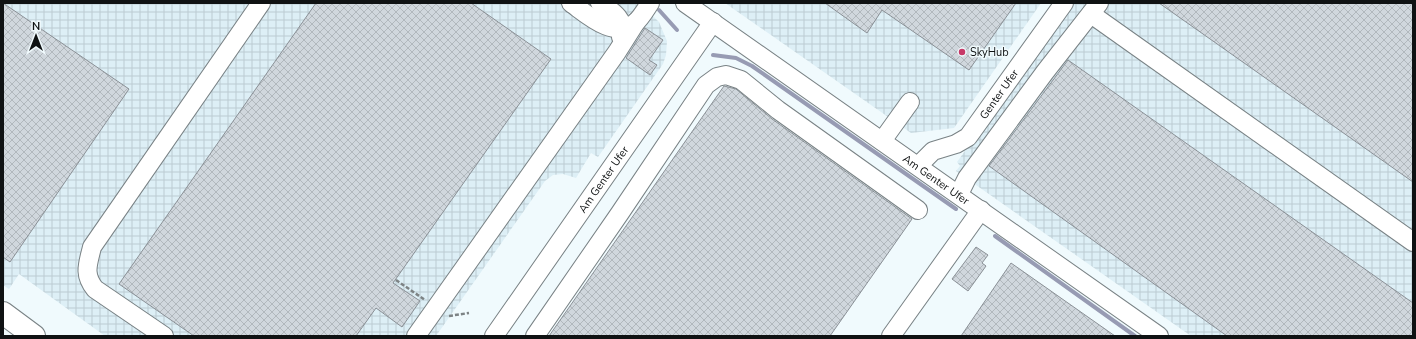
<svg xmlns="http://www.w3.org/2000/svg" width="1416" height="339" viewBox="0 0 1416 339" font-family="'Nunito Sans',sans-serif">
<defs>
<pattern id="industrial-grid" width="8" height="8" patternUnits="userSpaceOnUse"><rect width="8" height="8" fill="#ddeff6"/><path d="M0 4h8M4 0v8" fill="none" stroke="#bcccd2"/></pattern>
<pattern id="building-cross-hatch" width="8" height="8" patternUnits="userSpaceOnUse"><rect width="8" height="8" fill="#d0d7dd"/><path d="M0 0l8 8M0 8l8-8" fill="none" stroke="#b1b8bd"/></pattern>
</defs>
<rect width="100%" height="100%" fill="#f0fafd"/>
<g fill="url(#industrial-grid)">
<polygon points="3,3 635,3 650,13 659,22 667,41 666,55 663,64 598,157 591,153 576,178 563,174 553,175 545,181 436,336 105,336 19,274 9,289 3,285"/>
<polygon points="725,3 1041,3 954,128 911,133"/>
<polygon points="1070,3 1413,3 1413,336 1191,336 956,171 960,166 957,162"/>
</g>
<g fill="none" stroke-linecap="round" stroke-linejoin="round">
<g stroke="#979bb3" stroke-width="4">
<polyline points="659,10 677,30"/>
<polyline points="713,55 736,58 752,66 956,209"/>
<polyline points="995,236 1135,336"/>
</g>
</g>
<g fill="url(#building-cross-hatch)" stroke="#8a9096">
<polygon points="3,3 129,89 10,262 3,257"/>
<polygon points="316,3 471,3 551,59 393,283 420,301 402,327 376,308 356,336 194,336 119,284"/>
<polygon points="825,3 1016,3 969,70 882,10 867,33"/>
<polygon points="1159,3 1413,3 1413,182"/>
<polygon points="645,28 663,40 649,60 657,65 650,75 626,58"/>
<polygon points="1068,60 1413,303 1413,336 1227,336 989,166"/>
<polygon points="724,86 736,89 772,119 912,219 830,336 549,336"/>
<polygon points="976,247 988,255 982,263 986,266 968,291 952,279"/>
<polygon points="1011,263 1115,336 961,336"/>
</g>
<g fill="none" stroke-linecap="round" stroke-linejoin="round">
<defs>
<g id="minor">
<path d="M 571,3 C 588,15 613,39 635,23 C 641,18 646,9 650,3"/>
<path d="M 600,3 C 614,12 626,20 621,37"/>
<path id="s1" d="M 685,3 L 1159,336"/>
<polyline points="1091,14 1413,242"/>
<polyline points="882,141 910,102"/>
<path id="s2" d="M 918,166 L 933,151 L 956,144 L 968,137 L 1064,3"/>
<polyline points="959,194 967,178 1045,72 1099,3"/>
<path d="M 164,336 L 95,289 C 83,274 88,264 92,247 L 261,3"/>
<polyline points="416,336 617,52 636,22"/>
<path id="s3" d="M 494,336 L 713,22"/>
<polyline points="535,336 620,213 706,85 717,77 726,75 741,80 778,110 918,210"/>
<polyline points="891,336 981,210"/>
</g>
<polyline id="major" points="3,313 34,336"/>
</defs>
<use href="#minor" stroke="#798285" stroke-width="20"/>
<use href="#major" stroke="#798285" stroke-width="24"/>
<g stroke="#7d8385" stroke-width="2.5" stroke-dasharray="4 2" stroke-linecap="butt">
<polyline points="396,280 425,300"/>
<polyline points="449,316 469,313"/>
</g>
<use href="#minor" stroke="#fff" stroke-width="18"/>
<use href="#major" stroke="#fff" stroke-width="22"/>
</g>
<circle fill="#c73968" stroke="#f0fafd" stroke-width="1.5" cx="962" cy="52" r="4"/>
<g text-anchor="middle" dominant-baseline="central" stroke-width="3" stroke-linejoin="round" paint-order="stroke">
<g font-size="11" fill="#0f1213" stroke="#f0fafd" text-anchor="start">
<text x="970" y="52">SkyHub</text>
</g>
<g font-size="11" fill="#0f1213" stroke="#f0fafd">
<text stroke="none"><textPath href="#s2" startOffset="112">Genter Ufer</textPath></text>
<text stroke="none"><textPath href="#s3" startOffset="191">Am Genter Ufer</textPath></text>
<text stroke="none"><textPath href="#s1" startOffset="307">Am Genter Ufer</textPath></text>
</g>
</g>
<rect width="1416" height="339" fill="none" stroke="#0f1213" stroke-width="8"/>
<g transform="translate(36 36)" stroke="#f0fafd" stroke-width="3" paint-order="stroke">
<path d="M0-3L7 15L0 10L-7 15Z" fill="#0f1213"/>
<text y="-6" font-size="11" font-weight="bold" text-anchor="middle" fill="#0f1213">N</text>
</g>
</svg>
